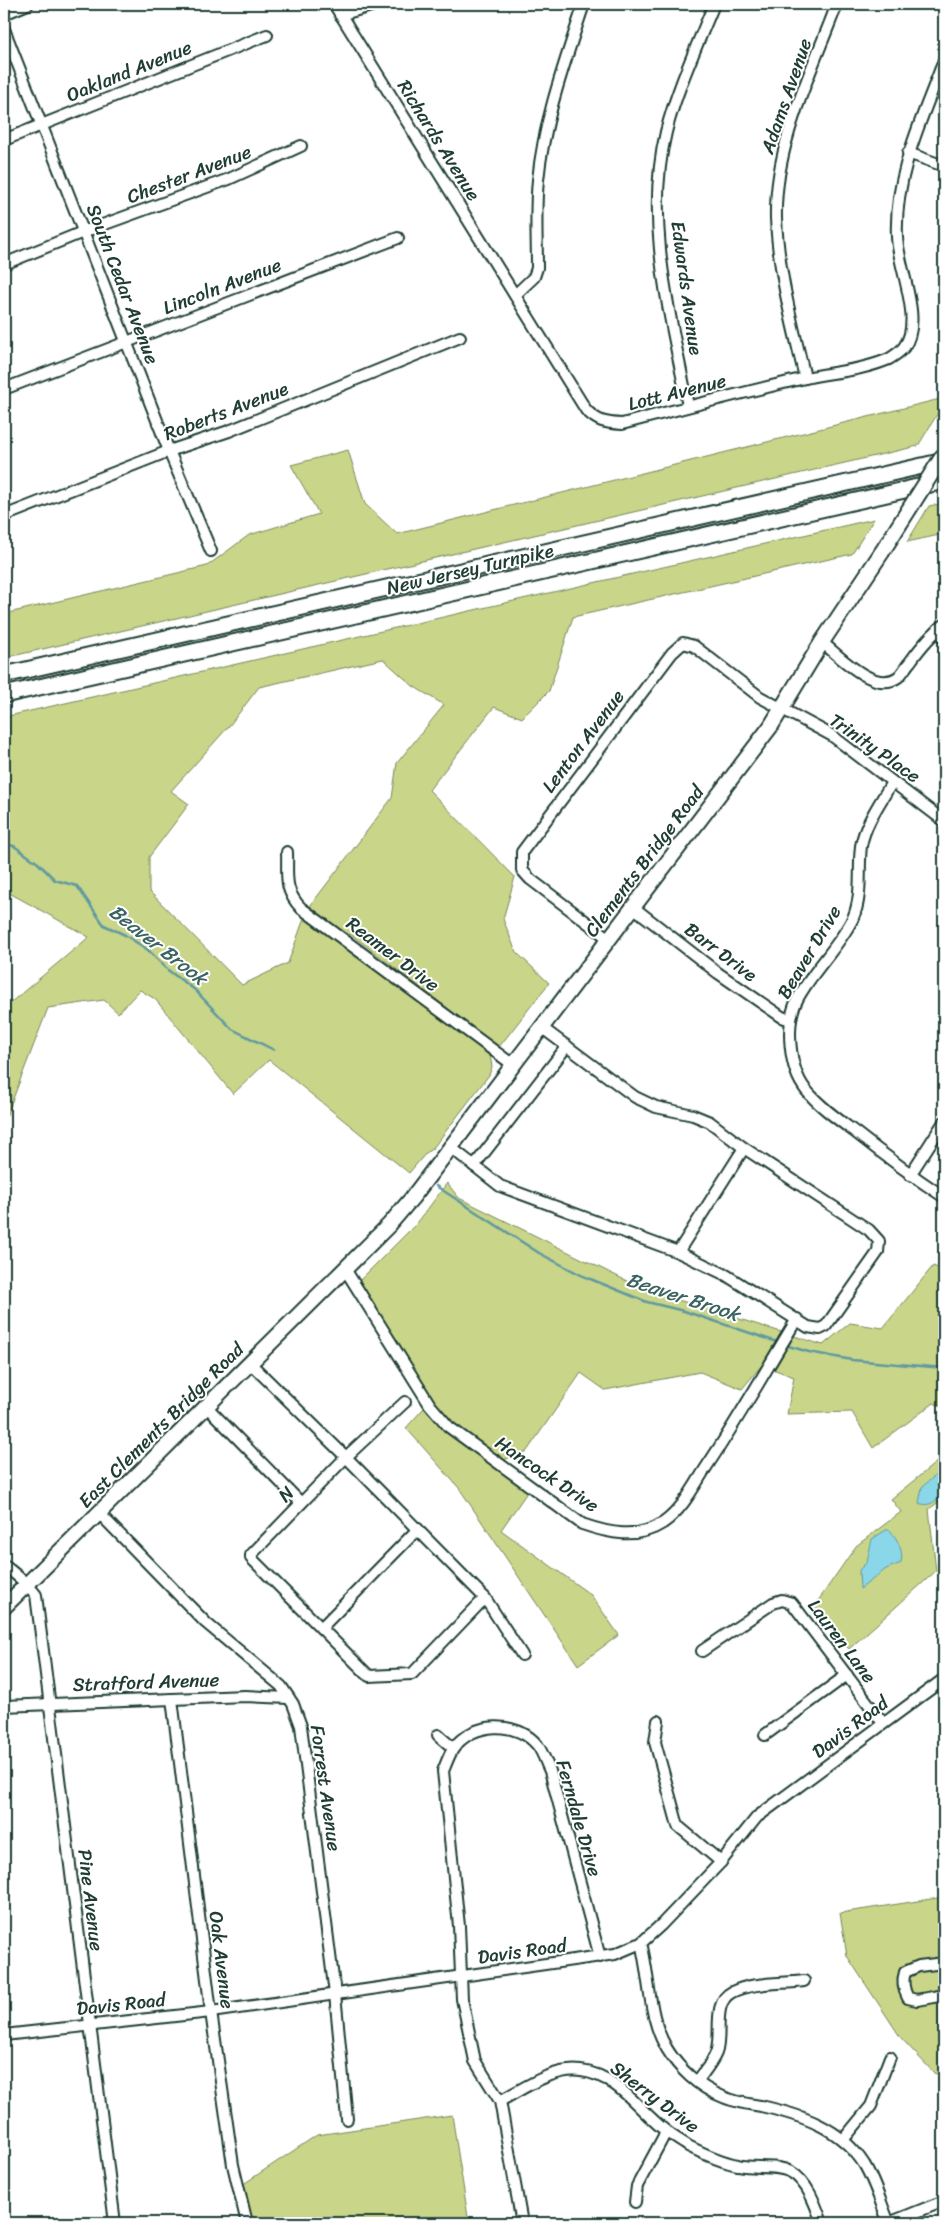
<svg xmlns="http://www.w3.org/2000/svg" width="948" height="2227" viewBox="0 0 948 2227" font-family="Sriracha,sans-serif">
<rect width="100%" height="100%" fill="#fff"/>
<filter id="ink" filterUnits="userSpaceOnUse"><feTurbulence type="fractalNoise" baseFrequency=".02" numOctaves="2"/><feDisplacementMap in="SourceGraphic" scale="10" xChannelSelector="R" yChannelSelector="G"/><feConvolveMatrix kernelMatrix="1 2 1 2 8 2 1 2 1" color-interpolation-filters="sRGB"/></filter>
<g filter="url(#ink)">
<g fill="#c9d588" stroke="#74895e" fill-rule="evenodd">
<polygon points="944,398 944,403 918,446 4,658 4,614 207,566 249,535 319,514 291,465 348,450 365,504 397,534"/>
<polygon points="944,503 944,534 907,542 929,506"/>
<path d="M 874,519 L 852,554 L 573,617 L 549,691 L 522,718 L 494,707 L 429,790 L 515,877 L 503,919 L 516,952 L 549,983 L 499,1047 L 350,934 L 343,944 L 490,1054 L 492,1067 L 489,1075 L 433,1148 L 426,1153 L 409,1173 L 269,1060 L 233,1094 L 155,999 L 140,990 L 118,1013 L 104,1000 L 48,1008 L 4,1122 L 4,1008 L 89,937 L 4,890 L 4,717 ZM 383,659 L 413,686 L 444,705 L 397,763 L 392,798 L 307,910 L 288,963 L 242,985 L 149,891 L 149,857 L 189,804 L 171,791 L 229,726 L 259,687 Z"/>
<polygon points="447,1183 459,1198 643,1289 823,1345 850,1323 883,1328 933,1266 944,1270 944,1408 934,1403 873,1448 852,1412 787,1414 794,1377 762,1365 742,1389 700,1372 605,1390 581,1373 527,1451 493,1464 528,1491 501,1530 591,1595 619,1635 578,1665 459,1488 406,1428 431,1400 355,1285 418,1222"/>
<polygon points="944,1456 944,1498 929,1509 936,1571 849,1649 811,1611 856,1546 901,1512 891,1499"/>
<polygon points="944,1897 944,2071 935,2074 901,2038 847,1956 840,1913"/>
<polygon points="452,2115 469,2223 247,2223 239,2187 317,2135"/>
</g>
<g fill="#8ad7e9" stroke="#5f99a1">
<path d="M 944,1468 L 944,1494 C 937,1500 929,1508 919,1503 L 922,1487 Z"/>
<path d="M 886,1530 L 890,1530 C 897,1539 904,1550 901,1563 L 886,1569 L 860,1589 L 859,1570 L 867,1562 L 872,1539 Z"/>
</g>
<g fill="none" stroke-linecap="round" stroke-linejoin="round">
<g stroke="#5f99a1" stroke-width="2.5">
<polyline points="4,844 14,846 38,863 55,880 77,886 104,925 125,935 148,950 169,971 195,990 232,1029 274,1050"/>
<polyline points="436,1186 539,1253 583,1276 647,1302 684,1311 780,1343"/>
<polyline points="785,1345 809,1352 852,1360 944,1368"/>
</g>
<defs>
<g id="minor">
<path d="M 334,4 L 586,410 C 598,422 605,423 622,424 C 682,408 741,393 801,379 C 831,372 861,371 889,359 C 894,356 901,351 904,347 C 924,320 898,268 897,237 C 894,174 923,117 944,60"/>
<polyline points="4,14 28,4"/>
<polyline points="340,15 378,4"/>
<polyline points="4,29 169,451 211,551"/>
<polyline points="4,140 267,35"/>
<polyline points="908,153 944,166"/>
<polyline points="4,264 83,232 229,179 301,146"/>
<path d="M 515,295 L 534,277 L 537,268 C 537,239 535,209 538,180 C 544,119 565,62 584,4"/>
<path d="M 805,378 C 793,326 778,272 776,218 C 774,145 812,71 837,4"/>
<polyline points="4,389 398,238"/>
<path d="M 688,406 C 671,317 644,223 666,132 C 677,88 697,46 714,4"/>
<polyline points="4,516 169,451 229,431 460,337"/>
<polyline points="938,629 944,639"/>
<path d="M 822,642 C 839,656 875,694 898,677 C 903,673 906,666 910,662 C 920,648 930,635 944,625"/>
<path d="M 892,782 C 881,802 865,823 861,846 C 858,870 863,895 853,918 C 839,947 812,971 797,1000 C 785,1024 789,1069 806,1090 C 820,1107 839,1120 855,1132 C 884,1155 914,1177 944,1197"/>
<path d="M 287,852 C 288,876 283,889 301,908 L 512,1064"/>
<polyline points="633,907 718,973 782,1017 791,1020"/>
<polyline points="609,939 530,879 522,870 522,852 672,653 683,643 694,646 760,697 831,735 944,821"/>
<polyline points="541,1027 635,1097 656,1107 693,1115 710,1122 744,1148 869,1230 879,1241 878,1252 826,1326 820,1329 808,1327 726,1275 678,1252"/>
<polyline points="449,1146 500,1186 678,1252 744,1148"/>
<polyline points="474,1166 567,1046"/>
<polyline points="910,1175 944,1122"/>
<path d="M 345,1269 L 430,1405 L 449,1427 L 582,1524 C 608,1533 637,1540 663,1523 C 683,1509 694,1486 707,1466 C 739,1418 767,1368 797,1319"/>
<polyline points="250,1363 346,1457 485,1598 522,1655"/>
<polyline points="405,1402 346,1457 251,1555 251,1558 369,1676 412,1674 485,1598"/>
<polyline points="206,1406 301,1503"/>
<polyline points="99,1513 206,1623 281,1686 293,1704 301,1726 335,1994 347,2119"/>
<polyline points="4,1565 27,1584 36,1595 115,2223"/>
<polyline points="321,1628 418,1529"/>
<polyline points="702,1651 773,1603 782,1600 792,1603 883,1723"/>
<polyline points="172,1699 211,2012 233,2165 247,2223"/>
<polyline points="4,1706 245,1696 289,1698"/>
<polyline points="658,1721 655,1742 678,1826 721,1862"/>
<polyline points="438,1735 453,1748"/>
<polyline points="765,1735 847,1675"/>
<path d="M 641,1943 C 650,1977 648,2018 667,2049 C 679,2069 699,2087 721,2096 C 733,2102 748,2104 761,2106 C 801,2115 840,2127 864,2164 C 875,2182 881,2204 889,2223"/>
<path d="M 944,1963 L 919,1966 L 905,1972 C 902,1981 903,1989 908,1998 L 917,2000 L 944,1995"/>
<polyline points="4,2035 211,2012 615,1954 641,1943 661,1925 721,1862 757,1817 944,1679"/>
<path d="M 697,2082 C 703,2073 712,2063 716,2053 C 723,2035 711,2003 732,1992 C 752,1982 782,1984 804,1981"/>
<path d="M 500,2101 C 523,2089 553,2067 581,2071 C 618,2075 638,2110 666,2131 C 673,2137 681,2141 688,2146 C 704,2154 721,2162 738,2165 C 755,2169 775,2164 791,2172 C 808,2182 816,2206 822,2223"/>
<polyline points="843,2140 871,2106 890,2057"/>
<polyline points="635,2202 637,2186 666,2132"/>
<path d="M 522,2223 L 500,2101 L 475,2061 L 462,1999 L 459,1926 L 443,1771 C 446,1764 449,1755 453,1749 C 472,1721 518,1720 538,1746 C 543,1753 546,1763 550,1771 L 600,1957"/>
<polyline points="889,2223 944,2201"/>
</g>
<polyline id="major" points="4,1607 345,1269 389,1225 412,1198 771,726 822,642 882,552"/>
<g id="highway">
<polyline points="4,675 944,461"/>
<polyline points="4,695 944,481"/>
</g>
</defs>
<use href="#minor" stroke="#1f3d34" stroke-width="14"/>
<use href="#major" stroke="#1f3d34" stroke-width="18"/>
<use href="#highway" stroke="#1f3d34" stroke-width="19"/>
<use href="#minor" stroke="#fff" stroke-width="10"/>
<use href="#major" stroke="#fff" stroke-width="14"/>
<use href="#highway" stroke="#fff" stroke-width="15"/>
<defs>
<polyline id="major-bridge" points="882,552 944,454"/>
</defs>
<use href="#major-bridge" stroke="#1f3d34" stroke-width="18" stroke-linecap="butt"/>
<use href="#major-bridge" stroke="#fff" stroke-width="14"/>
</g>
</g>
<g text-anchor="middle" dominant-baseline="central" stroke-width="4" stroke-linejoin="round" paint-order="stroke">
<g font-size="19" fill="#1f3d34" stroke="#fff">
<text transform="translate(129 71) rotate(-22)">Oakland Avenue</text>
<text transform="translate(786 96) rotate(-71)">Adams Avenue</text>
<text transform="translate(439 140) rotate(58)">Richards Avenue</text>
<text transform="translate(189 174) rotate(-21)">Chester Avenue</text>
<text transform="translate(123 284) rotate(69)">South Cedar Avenue</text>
<text transform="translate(222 286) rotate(-21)">Lincoln Avenue</text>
<text transform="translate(687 288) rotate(82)">Edwards Avenue</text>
<text transform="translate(677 392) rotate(-14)">Lott Avenue</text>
<text transform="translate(226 411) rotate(-21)">Roberts Avenue</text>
<text transform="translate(470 569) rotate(-13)">New Jersey Turnpike</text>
<text transform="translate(583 741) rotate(-53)">Lenton Avenue</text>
<text transform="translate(875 748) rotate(35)">Trinity Place</text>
<text transform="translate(644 861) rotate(-53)">Clements Bridge Road</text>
<text transform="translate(721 952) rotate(37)">Barr Drive</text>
<text transform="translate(809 952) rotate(-59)">Beaver Drive</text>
<text transform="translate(393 954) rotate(37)">Reamer Drive</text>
<text transform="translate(161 1425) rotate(-45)">East Clements Bridge Road</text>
<text transform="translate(547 1474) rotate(34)">Hancock Drive</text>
<text transform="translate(286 1494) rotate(-46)">N</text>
<text transform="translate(842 1641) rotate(53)">Lauren Lane</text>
<text transform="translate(146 1682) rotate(-2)">Stratford Avenue</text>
<text transform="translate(850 1727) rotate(-37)">Davis Road</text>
<text transform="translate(326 1788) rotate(82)">Forrest Avenue</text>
<text transform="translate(579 1818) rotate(74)">Ferndale Drive</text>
<text transform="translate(91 1900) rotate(83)">Pine Avenue</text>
<text transform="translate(522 1951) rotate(-8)">Davis Road</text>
<text transform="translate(222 1960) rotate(83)">Oak Avenue</text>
<text transform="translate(121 2004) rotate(-6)">Davis Road</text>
<text transform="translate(655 2097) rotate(37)">Sherry Drive</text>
</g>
<g font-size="20" font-style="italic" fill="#3a6461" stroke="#fff">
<text transform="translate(158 945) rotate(38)">Beaver Brook</text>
<text transform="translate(683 1297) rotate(18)">Beaver Brook</text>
</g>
</g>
<rect width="948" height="2227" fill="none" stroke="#fff" stroke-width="20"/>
<rect x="10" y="10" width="928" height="2207" fill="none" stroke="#1f3d34" stroke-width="2" filter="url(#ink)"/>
</svg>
